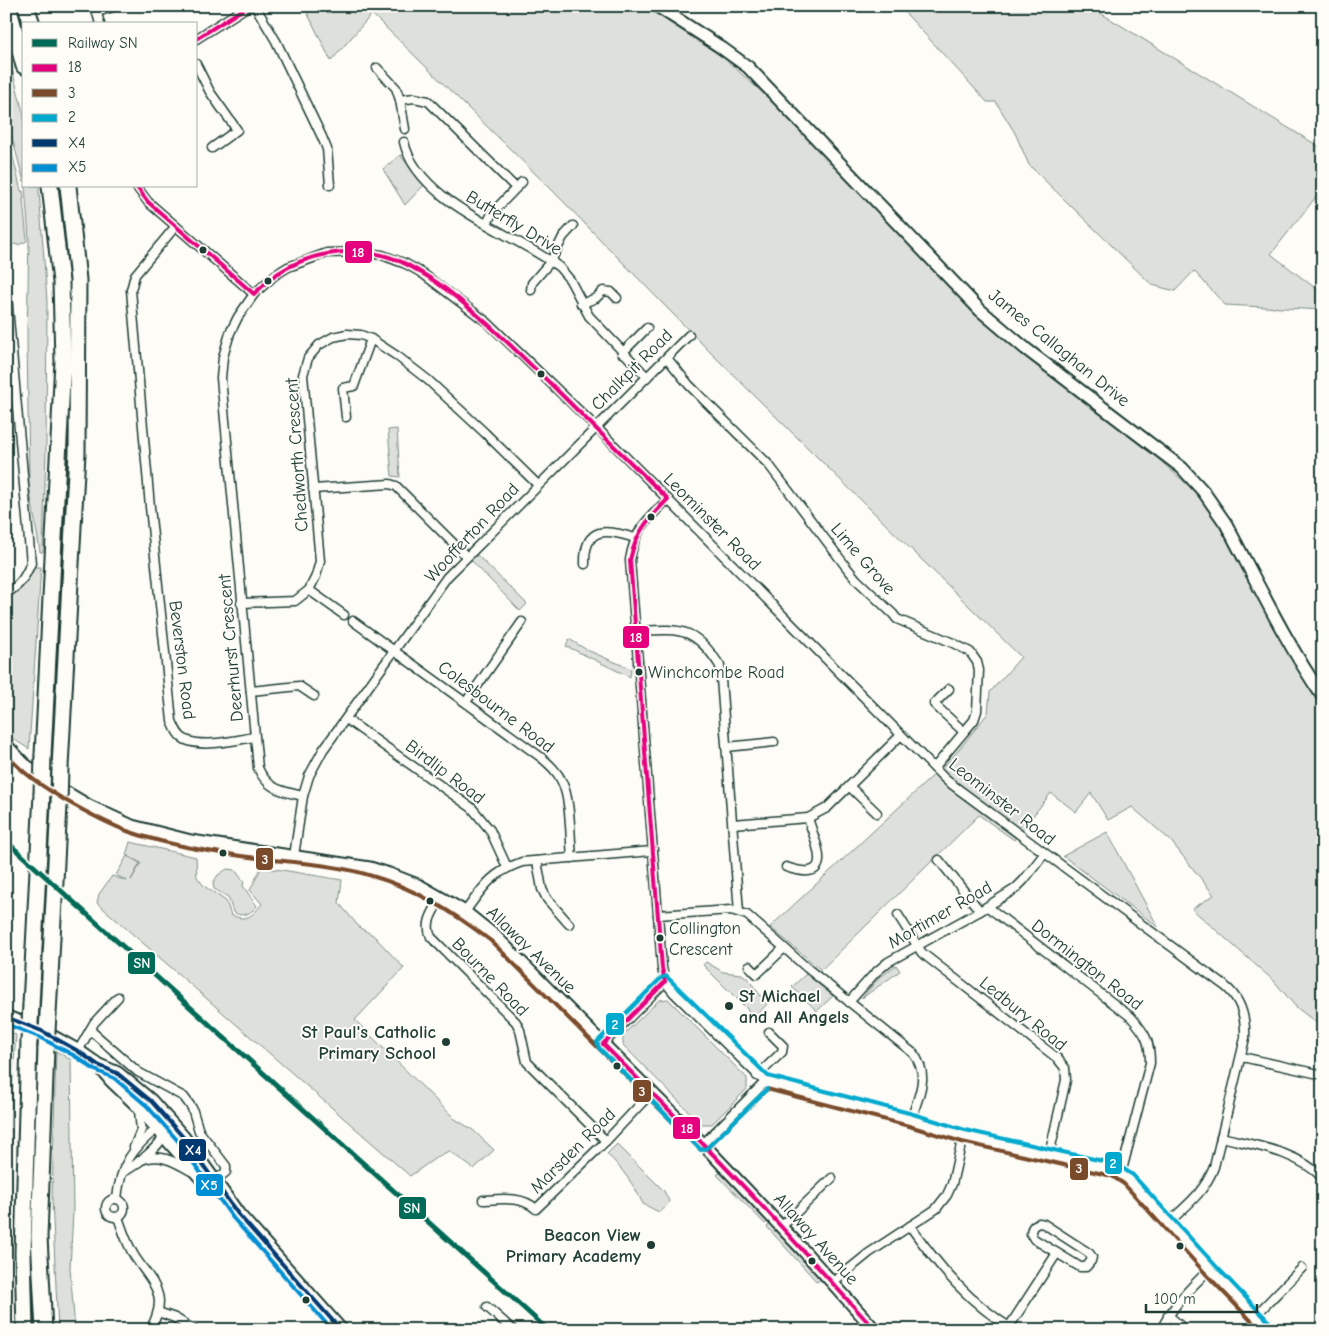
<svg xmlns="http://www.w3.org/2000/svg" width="1329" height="1336" viewBox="0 0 1329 1336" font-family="'Comic Neue',sans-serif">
<rect width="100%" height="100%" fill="#fdfcf7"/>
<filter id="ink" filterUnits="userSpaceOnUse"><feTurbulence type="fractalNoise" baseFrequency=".02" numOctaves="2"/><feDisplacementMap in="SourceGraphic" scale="10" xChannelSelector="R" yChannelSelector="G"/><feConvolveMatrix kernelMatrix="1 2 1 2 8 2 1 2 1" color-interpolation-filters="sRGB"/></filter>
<g filter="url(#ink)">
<g fill="#dde0db" stroke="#7e8e88">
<polygon points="304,6 644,6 724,58 775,104 980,318 1147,449 1190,487 1204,502 1222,531 1278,636 1323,705 1323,1028 1296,1007 1274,981 1192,909 1214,895 1170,840 1132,807 1108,820 1091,793 1076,812 1051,793 1014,840 979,815 821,970 770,927 952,758 988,713 990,692 1021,657 711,353 552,190 372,14 331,61"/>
<polygon points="899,6 1089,6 1323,149 1323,188 1271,254 1323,294 1323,310 1225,305 1194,271 1175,291 1152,285 1029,165 1015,133 996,102 987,102"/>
<polygon points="6,45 24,116 24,182 6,115"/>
<polygon points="6,148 11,148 21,191 23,191 24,199 23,199 27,241 18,245 6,242"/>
<polygon points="400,155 424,185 405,205 383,169"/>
<polygon points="25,186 39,186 39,191 47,301 46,450 43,552 40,552 29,485 27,336 29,239"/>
<polygon points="397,429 400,477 392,476 388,430"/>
<polygon points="477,555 527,604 520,611 471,560"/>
<path d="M 32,567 L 41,567 L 29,749 L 10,737 L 6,733 L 6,597 C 21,589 27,582 32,567 Z"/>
<polygon points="569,639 587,650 631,669 630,677 566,646"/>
<polygon points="1107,832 1158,927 1063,856"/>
<path d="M 130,842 L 196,857 L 197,877 L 204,886 L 226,901 L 231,915 C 247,922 252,916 262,904 L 250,890 L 261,868 L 282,870 L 342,880 L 339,903 L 360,928 L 373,935 L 404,968 L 355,1020 L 455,1119 L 473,1130 L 494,1150 L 474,1169 L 449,1151 L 437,1157 L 410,1176 L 97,903 L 99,894 L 112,876 L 127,881 L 116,875 L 127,856 L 140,863 L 131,880 L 141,863 L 126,855 Z"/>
<path d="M 227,869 L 235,870 L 244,882 L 243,886 L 257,906 C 250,914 243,918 233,912 L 228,897 L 214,889 L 213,883 L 218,875 Z"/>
<polygon points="706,962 723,972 742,974 748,979 767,1004 755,1017 703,965"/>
<polygon points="896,965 900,971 862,998 878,979"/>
<polygon points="806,974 833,996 817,1011 792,987"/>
<polygon points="668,999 747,1078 747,1089 712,1124 701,1124 623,1045 623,1035 659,1000"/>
<path d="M 6,1031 L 16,1035 C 8,1133 6,1232 8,1330 L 6,1330 Z"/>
<polygon points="56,1051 71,1060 73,1212 70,1268 75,1330 58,1330 52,1199"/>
<path d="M 617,1144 L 664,1191 L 669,1201 L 666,1206 L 659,1212 L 643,1204 C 634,1185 622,1168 607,1154 Z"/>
<polygon points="719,1173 724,1174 769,1220 765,1224 717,1175"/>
<polygon points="771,1223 821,1279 817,1282 767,1227"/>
</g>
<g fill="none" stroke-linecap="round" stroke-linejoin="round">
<defs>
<g id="street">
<polyline points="95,6 100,24"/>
<polyline points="255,6 276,41 322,137 327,149 330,185"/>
<polyline points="97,12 116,6"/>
<polyline points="196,39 248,6"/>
<polyline points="196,64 210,92 237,130 212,148"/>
<polyline points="377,68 396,88 400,100 405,129"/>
<polyline points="400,100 414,98 428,101 516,188"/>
<path d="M 404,142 C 418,203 514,233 559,267 L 570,280 L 589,316 L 647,377"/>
<polyline points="136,186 148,202 254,294"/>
<polyline points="487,224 492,213 522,182"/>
<path d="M 175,227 L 135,275 L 131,290 L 150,507 L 172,721 C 175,728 178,737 186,740 C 203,748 236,740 254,737"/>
<path d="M 6,285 L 31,563 C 25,577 20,586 6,593"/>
<polyline points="531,290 532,283 551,261 563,237 573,226"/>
<polyline points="581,304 596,298 603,291 611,292 617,298"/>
<polyline points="622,353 647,328"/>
<polyline points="667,358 689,385 769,465 847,568 857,580 893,614 897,619 953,643 970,652 977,662 979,670 977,711 974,720 934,768"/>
<polyline points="346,417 343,388 354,386 371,339"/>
<polyline points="313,489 390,484 396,486 466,556"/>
<path d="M 668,499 C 647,520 635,529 630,560 L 658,915 L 662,968 L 665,982 L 674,993 L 765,1082 L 911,1120 L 963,1136 L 1114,1170 L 1128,1179 L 1210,1269 L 1269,1330"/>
<path d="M 585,564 C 584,525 607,529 635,538"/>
<polyline points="309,590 344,615"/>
<polyline points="241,603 295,601 309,590 316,576 320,561 303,375 308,358 319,345 333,337 347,334 361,335 371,339 397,356 428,380 485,433 538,485"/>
<path d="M 353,621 L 542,758 C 550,765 558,772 562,782 C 571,800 570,837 572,858"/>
<path d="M 635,631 C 679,629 694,625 720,666 L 739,912"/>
<polyline points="949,689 934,704 964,732"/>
<polyline points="251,691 299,686 314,696"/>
<polyline points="466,702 522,622"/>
<polyline points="346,719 472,808 490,830 507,867"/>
<polyline points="727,747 774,742"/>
<polyline points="850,787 877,813"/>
<path d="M 303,796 C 282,791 268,790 258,768 L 221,378 L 223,357 L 230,333 L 238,317 L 254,294 L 275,275 L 288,267 L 327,253 L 358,252 L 382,255 L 406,264 L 422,273 L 488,323 L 596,427 L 946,780 L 1225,986 C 1241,999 1246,1017 1245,1038 L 1214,1167 C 1204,1193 1187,1205 1168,1223"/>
<polyline points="733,824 808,818 827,808 901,735"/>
<polyline points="294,856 303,796 309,776 323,750 447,577 689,335"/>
<polyline points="939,860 980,911"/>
<polyline points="537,861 542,889 547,899 569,924"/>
<path d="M 786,867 C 837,884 816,845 808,818"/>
<path d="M 441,898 C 434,911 424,922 431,937 L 516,1022 L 520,1030 L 527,1062 L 606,1141"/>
<path d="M 988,907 L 1131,1017 C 1145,1033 1150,1040 1150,1063 L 1121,1174"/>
<path d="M 465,912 C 483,887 491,873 522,862 L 652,851"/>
<path d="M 658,915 L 731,910 L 747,915 L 807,968 L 913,1053 C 931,1076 918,1096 911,1120"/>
<polyline points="898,915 922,953 1057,1058 1065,1068 1066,1080 1049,1155"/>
<polyline points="749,966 757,974 784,948"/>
<polyline points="849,1002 875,973 888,962 980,911 1015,889 1024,880 1044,854"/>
<polyline points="90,1030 138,1072 184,1097 192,1108 199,1131 226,1166 226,1172 212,1183"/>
<polyline points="603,1044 665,982"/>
<polyline points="78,1051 94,1023 118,997"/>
<polyline points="1242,1057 1323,1075"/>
<polyline points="757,1076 782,1052 783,1046 769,1032"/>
<path d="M 1221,1137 C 1257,1146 1296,1151 1323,1178"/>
<polyline points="703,1144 765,1082"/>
<polyline points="134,1147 141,1130 139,1111"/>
<path d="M 139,1161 C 158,1152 174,1161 191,1171"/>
<path d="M 123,1172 C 136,1166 157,1148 165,1135"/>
<circle cx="115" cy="1208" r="9"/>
<path d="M 117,1199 C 120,1166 132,1148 158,1128"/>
<path d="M 483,1200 C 501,1199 522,1196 536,1209 L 606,1141 L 651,1093"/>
<path d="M 118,1217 C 123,1231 127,1245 135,1257 C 153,1284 170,1295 150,1330"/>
<path d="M 1039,1223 L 1044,1224 L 1089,1253 L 1092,1257 L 1091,1261 L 1086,1267 L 1080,1267 L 1034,1239 L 1031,1234 C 1031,1228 1033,1225 1039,1223 Z"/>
<path d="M 910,1226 C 940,1268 969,1303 1014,1330"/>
<polyline points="781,1227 832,1178"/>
<polyline points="832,1283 869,1253 936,1209 947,1195 952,1184 963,1136"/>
<polyline points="487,1307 513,1330"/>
<polyline points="158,1312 175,1318 194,1330"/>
<polyline points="1168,1315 1185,1330"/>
<polyline points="1255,1316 1302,1268"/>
<polyline points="1009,1327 1057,1253"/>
<path d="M 1161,1330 C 1172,1306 1191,1287 1210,1269"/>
</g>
<g id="secondary">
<path d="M 657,6 L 719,46 L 748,67 L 980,310 L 1026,349 L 1182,468 L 1203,491 L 1226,524 C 1257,582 1286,643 1323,697"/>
<polyline points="6,745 24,764 52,784 89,806 132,826 191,841 370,868 389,874 420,886 441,898 465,912 495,936 703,1144 803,1250 875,1330"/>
</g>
<g id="primary">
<polyline points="6,1017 42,1031 78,1051 98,1065 117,1073 151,1101 183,1137 238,1214 341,1330"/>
<polyline points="102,1069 111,1080 136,1104 211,1189"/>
</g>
<g id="highway">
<polyline points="8,6 24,66"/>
<polyline points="26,6 32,24"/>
<polyline points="43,755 63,361 61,282 50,186"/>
<polyline points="60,767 77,453 78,280 68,186"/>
<polyline points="31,1005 42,794"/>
<polyline points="48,1014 59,805"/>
<polyline points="25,1330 23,1253 29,1041"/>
<polyline points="44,1330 39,1237 46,1049"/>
</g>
</defs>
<use href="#street" stroke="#1f3d34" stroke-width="11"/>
<use href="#secondary" stroke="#1f3d34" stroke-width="15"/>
<use href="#primary" stroke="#1f3d34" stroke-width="16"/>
<use href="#highway" stroke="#1f3d34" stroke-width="19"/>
<use href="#street" stroke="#fdfcf7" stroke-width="8"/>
<use href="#secondary" stroke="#fdfcf7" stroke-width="11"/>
<use href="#primary" stroke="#fdfcf7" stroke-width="12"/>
<use href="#highway" stroke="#fdfcf7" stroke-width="15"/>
<defs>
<g id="highway-bridge">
<polyline points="42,794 43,755"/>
<polyline points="59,805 60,767"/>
<polyline points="29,1041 31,1005"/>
<polyline points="46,1049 48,1014"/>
</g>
</defs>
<use href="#highway-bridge" stroke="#1f3d34" stroke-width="19" stroke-linecap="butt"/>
<use href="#highway-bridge" stroke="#fdfcf7" stroke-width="15"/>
<defs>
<g id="bus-1">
<polyline points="196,39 248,6"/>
<path d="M 136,186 L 148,202 L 254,294 C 261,287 269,280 277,274 C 306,254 347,247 382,255 C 402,260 419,271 436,282 C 478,312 514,349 552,385 C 590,423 629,461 668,499 C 648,519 636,532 630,560 L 662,968 L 665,982 L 603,1044 L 703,1144 L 766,1210 L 875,1330"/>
</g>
<path id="bus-2" d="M 6,754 C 22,773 42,786 63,799 C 84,811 107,824 130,832 C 173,847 219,853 264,859 C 300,863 337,865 372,876 C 417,889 454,913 491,941 L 701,1150 L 707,1148 L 767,1089 L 909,1126 L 962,1142 L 1112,1176 L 1124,1184 L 1205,1273 L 1260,1330"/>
<polyline id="bus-3" points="767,1089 707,1148 701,1150 599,1048 597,1042 661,978 666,976 768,1076 913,1114 965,1130 1116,1164 1133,1175 1215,1265 1273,1326"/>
<polyline id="bus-4" points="6,1017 42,1031 78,1051 98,1065 117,1073 151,1101 183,1137 238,1214 341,1330"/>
<polyline id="bus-5" points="6,1024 39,1037 75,1056 95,1070 114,1078 147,1106 178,1141 233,1218 332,1330"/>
</defs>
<use href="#bus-1" stroke="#fdfcf7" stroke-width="8"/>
<use href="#bus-2" stroke="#fdfcf7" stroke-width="8"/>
<use href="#bus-3" stroke="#fdfcf7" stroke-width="8"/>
<use href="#bus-4" stroke="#fdfcf7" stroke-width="8"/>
<use href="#bus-5" stroke="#fdfcf7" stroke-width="8"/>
<use href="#bus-1" stroke="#e5007d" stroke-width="4"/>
<use href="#bus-2" stroke="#7a4b2a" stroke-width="4"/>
<use href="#bus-3" stroke="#00a9ce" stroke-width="4"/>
<use href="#bus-4" stroke="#013970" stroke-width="4"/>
<use href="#bus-5" stroke="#008ed4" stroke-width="4"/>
<defs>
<polyline id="rail-1" points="6,841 548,1330"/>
</defs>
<use href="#rail-1" stroke="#fdfcf7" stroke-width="9"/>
<use href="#rail-1" stroke="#006b56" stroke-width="5"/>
</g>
</g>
<g fill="#1f3d34" stroke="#fdfcf7" stroke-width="2">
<circle cx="203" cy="250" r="4.5"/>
<circle cx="268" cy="281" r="4.5"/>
<circle cx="541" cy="374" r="4.5"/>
<circle cx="651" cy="517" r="4.5"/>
<circle cx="639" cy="672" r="4.5"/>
<circle cx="223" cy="853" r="4.5"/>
<circle cx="430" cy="901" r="4.5"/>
<circle cx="660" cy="938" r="4.5"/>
<circle cx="729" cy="1006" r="5"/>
<circle cx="446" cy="1042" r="5"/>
<circle cx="617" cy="1066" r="4.5"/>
<circle cx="651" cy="1245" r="5"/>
<circle cx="1180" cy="1246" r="4.5"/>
<circle cx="812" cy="1261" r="4.5"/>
<circle cx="306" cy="1300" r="4.5"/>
</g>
<g text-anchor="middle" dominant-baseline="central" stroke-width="4" stroke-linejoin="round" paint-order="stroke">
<g font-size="17" fill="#1f3d34" stroke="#fdfcf7" text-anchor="start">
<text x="648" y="672">Winchcombe Road</text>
<text x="669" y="928">Collington<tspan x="669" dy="21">Crescent</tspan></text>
</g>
<g font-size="18" fill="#1f3d34" stroke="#fdfcf7">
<text transform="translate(514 223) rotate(31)">Butterfly Drive</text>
<text transform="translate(1059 348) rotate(39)">James Callaghan Drive</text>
<text transform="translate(632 370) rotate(-45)">Chalkpit Road</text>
<text transform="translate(297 455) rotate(-94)">Chedworth Crescent</text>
<text transform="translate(712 522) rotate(45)">Leominster Road</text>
<text transform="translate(472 533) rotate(-47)">Woofferton Road</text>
<text transform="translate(863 559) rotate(49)">Lime Grove</text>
<text transform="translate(231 648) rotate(-95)">Deerhurst Crescent</text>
<text transform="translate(182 660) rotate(83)">Beverston Road</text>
<text transform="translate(496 707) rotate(37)">Colesbourne Road</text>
<text transform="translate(445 772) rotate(37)">Birdlip Road</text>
<text transform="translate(1002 802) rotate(38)">Leominster Road</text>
<text transform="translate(940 915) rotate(-30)">Mortimer Road</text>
<text transform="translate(531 950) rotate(44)">Allaway Avenue</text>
<text transform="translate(1087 965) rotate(38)">Dormington Road</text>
<text transform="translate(490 977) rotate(46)">Bourne Road</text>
<text transform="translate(1023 1014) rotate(39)">Ledbury Road</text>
<text transform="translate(573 1151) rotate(-45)">Marsden Road</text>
<text transform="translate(816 1239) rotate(48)">Allaway Avenue</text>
</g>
<g font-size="18" font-weight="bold" fill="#1f3d34" stroke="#fdfcf7" text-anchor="end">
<text x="739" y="996" text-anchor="start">St Michael<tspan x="739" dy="21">and All Angels</tspan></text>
<text x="436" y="1032">St Paul's Catholic<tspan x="436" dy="21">Primary School</tspan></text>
<text x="641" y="1235">Beacon View<tspan x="641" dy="21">Primary Academy</tspan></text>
</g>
</g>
<g stroke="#fdfcf7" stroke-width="2">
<rect x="344" y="240" width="29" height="24" rx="5" fill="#e5007d"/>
<rect x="622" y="625" width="28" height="24" rx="5" fill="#e5007d"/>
<rect x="255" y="847" width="19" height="24" rx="5" fill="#7a4b2a"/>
<rect x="127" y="951" width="29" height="24" rx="5" fill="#006b56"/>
<rect x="605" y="1012" width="20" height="24" rx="5" fill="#00a9ce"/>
<rect x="632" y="1079" width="20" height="24" rx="5" fill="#7a4b2a"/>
<rect x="672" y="1116" width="29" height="24" rx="5" fill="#e5007d"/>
<rect x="178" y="1138" width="29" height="24" rx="5" fill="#013970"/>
<rect x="1104" y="1151" width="19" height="24" rx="5" fill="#00a9ce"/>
<rect x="1069" y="1157" width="20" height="24" rx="5" fill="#7a4b2a"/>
<rect x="195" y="1173" width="29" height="24" rx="5" fill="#008ed4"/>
<rect x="398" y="1196" width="29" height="24" rx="5" fill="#006b56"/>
</g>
<g font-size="14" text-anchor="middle" font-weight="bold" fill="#fff">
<text x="358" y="257">18</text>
<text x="636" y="642">18</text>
<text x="265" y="864">3</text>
<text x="142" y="968">SN</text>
<text x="615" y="1029">2</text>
<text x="642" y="1096">3</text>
<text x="687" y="1133">18</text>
<text x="193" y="1155">X4</text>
<text x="1113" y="1168">2</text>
<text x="1079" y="1173">3</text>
<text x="209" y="1190">X5</text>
<text x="412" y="1213">SN</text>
</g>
<rect width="1329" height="1336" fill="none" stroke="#fdfcf7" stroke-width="25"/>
<rect x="12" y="12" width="1304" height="1311" fill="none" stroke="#1f3d34" stroke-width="2" filter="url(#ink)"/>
<rect x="22" y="22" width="175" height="165" fill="#fdfcf7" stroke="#a4b0a9"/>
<rect x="32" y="39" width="25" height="8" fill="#006b56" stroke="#a4b0a9"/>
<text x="68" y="48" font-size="15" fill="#1f3d34">Railway SN</text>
<rect x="32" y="64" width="25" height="8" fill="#e5007d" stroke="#a4b0a9"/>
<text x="68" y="72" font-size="15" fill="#1f3d34">18</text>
<rect x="32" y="89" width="25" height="8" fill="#7a4b2a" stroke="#a4b0a9"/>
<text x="68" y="98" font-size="15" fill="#1f3d34">3</text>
<rect x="32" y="114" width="25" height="8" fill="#00a9ce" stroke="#a4b0a9"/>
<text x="68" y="122" font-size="15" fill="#1f3d34">2</text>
<rect x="32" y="139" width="25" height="8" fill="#013970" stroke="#a4b0a9"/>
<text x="68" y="148" font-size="15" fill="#1f3d34">X4</text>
<rect x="32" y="164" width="25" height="8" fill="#008ed4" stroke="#a4b0a9"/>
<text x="68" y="172" font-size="15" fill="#1f3d34">X5</text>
<path d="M1146 1304v8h111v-8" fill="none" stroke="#1f3d34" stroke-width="2.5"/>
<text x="1154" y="1304" font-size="15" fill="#1f3d34" stroke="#fdfcf7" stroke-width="4" paint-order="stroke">100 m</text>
</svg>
